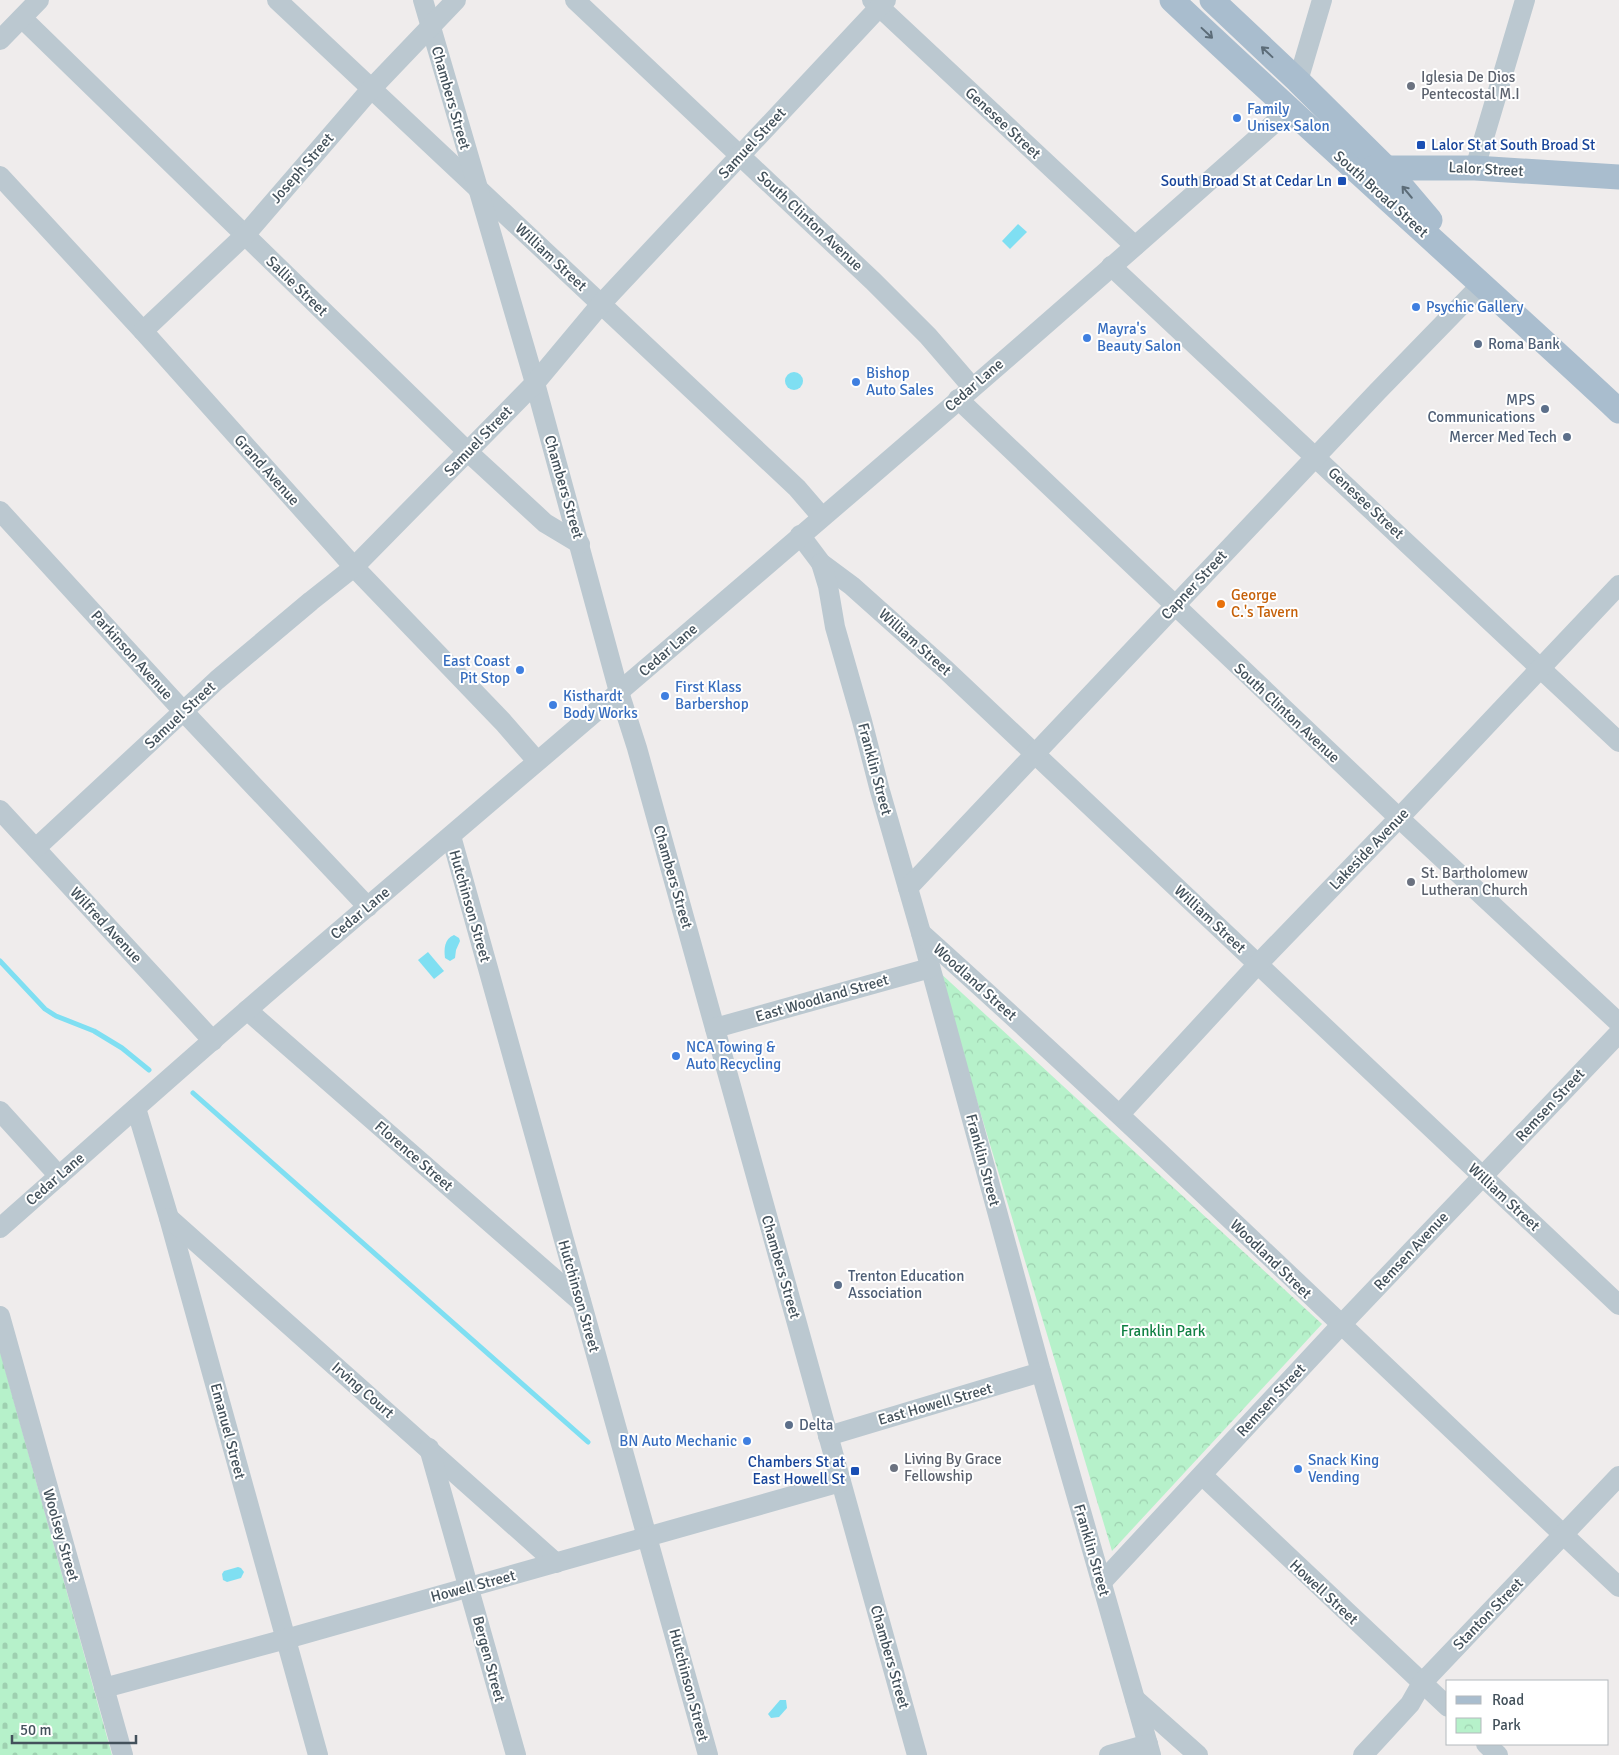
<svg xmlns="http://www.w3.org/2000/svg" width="1619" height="1755" viewBox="0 0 1619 1755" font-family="Signika,sans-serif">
<defs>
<pattern id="cemetery-stones" width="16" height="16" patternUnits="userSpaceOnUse" patternTransform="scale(1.25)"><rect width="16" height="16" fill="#b6f1ca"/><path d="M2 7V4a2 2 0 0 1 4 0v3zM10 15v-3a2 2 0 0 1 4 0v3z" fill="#9ed0b0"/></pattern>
<pattern id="park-crowns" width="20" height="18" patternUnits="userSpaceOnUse" patternTransform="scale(1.25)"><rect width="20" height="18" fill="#b6f1ca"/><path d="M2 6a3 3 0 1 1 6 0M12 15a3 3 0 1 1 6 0" fill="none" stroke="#9ed0b0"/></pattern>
</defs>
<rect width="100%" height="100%" fill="#efecec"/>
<polygon fill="url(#cemetery-stones)" points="0,1351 112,1755 0,1755"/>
<polygon fill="url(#park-crowns)" points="938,971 1322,1324 1112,1551"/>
<g fill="#7fdff2">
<polygon points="1018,224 1027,232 1010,249 1002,241"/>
<circle cx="794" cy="381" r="9"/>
<path d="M 454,935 L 459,938 L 460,941 L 456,950 L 455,958 L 450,961 L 445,958 C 444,949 444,939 454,935 Z"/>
<polygon points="428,952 444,971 434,979 418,960"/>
<polygon points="238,1567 241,1568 244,1572 241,1578 227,1582 223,1580 222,1574 224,1571"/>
<polygon points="780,1700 786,1700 787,1708 779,1717 771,1718 768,1714"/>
</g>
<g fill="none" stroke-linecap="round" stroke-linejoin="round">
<g stroke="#7fdff2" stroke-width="5">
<polyline points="0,961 45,1009 56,1016 94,1031 122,1048 149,1070"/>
<polyline points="193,1093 588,1442"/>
</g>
<g stroke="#bbc8d0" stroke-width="20">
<polyline points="277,0 797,488 822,517"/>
<polyline points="423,0 535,383 619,692 637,748 917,1755"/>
<polyline points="575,0 873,281 928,336 972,387"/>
<polyline points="872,0 1135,246"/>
<polyline points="23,19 468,452 545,523 580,544"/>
<polyline points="0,40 39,0"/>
<polyline points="1298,81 1322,0"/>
<polyline points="1475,168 1525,0"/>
<polyline points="0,176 143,331 354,567 503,722 537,761"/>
<polyline points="1111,266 1619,742"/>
<polyline points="143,331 245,235 371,89 456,0"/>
<polyline points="958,399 1399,818 1619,1023"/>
<polyline points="0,511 183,711 368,907"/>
<polyline points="800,535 821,563 852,586 946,670 1619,1305"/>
<polyline points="821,563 828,586 835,627 862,721 880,791 921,933 1041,1372 1151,1755"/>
<polyline points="0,810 213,1041"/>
<polyline points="451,836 708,1755"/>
<polyline points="36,848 217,680 311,601 354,567 535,383 601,304 886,0"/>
<polyline points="908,888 1377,392 1482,284"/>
<path d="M 921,933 C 1158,1146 1386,1369 1619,1587"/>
<polyline points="247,1010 581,1302"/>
<polyline points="715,1028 930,968"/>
<polyline points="136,1108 169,1218 318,1755"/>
<polyline points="0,1111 59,1176"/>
<polyline points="1120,1114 1258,964 1399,818 1619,585"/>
<polyline points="169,1218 556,1563"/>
<path d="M 0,1228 C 101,1139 201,1049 303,962 C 633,679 965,399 1289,110"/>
<polyline points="0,1316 123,1755"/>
<polyline points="828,1436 1041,1372"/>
<polyline points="429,1448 516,1755"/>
<polyline points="1202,1475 1448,1707"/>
<polyline points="1101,1583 1341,1325 1619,1033"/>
<polyline points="104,1688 286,1639 841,1482"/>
<polyline points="1135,1699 1198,1755"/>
<polyline points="1486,1744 1498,1755"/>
<polyline points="1109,1755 1148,1744"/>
<polyline points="1363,1755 1410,1704 1422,1683 1619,1476"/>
</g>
<g stroke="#a9bdce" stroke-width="25">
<path d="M 1172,0 C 1319,139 1471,273 1619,411"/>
<polyline points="1212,0 1298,81 1385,167 1430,220"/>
<polyline points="1373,168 1475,168 1619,177"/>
</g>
</g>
<defs><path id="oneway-shaft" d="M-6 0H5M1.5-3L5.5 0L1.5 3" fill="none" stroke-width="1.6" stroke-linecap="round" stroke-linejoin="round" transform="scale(1.25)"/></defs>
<g stroke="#5c6c78">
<use href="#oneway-shaft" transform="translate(1207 33) rotate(43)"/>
<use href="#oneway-shaft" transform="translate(1267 52) rotate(-137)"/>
<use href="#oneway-shaft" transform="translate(1407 192) rotate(-130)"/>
</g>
<g fill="#6b7280" stroke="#fff" stroke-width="2">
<circle cx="1411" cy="86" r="5"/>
<circle cx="1411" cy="882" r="5"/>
<circle cx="894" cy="1468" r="5"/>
</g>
<g fill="#3f7fe0" stroke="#fff" stroke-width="2">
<circle cx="1237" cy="118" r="5"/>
<circle cx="1416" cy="307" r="5"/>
<circle cx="1087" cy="338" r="5"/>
<circle cx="856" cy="382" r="5"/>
<circle cx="520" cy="670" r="5"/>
<circle cx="665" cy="696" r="5"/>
<circle cx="553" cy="705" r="5"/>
<circle cx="676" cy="1056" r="5"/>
<circle cx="747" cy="1441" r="5"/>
<circle cx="1298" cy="1469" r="5"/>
</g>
<g fill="#1a4fb4" stroke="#fff" stroke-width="2">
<rect x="1416" y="140" width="10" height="10" rx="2.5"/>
<rect x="1337" y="176" width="10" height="10" rx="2.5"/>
<rect x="850" y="1466" width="10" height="10" rx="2.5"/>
</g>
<g fill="#5c6f8a" stroke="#fff" stroke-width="2">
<circle cx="1478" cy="344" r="5"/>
<circle cx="1545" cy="409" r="5"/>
<circle cx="1567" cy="437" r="5"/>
<circle cx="838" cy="1285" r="5"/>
<circle cx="789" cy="1425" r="5"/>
</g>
<circle fill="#e8710a" stroke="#fff" stroke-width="2" cx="1221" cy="604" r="5"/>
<g text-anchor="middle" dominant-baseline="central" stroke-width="4" stroke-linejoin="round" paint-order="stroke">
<g font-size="15" fill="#5b616d" stroke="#fff" text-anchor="start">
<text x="1421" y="77">Iglesia De Dios<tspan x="1421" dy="17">Pentecostal M.I</tspan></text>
<text x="1421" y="873">St. Bartholomew<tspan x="1421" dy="17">Lutheran Church</tspan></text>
<text x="904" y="1459">Living By Grace<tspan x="904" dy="17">Fellowship</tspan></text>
</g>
<g font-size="15" fill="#43515b" stroke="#fff">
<text transform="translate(451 98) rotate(74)">Chambers Street</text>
<text transform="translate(1003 123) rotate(43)">Genesee Street</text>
<text transform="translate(752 143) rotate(-47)">Samuel Street</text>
<text transform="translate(302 168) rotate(-49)">Joseph Street</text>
<text transform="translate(1486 169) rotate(3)">Lalor Street</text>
<text transform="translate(1381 194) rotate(42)">South Broad Street</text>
<text transform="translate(810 221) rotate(43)">South Clinton Avenue</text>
<text transform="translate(551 257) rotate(43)">William Street</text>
<text transform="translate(297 286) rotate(44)">Sallie Street</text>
<text transform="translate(974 385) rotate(-41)">Cedar Lane</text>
<text transform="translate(478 441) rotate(-46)">Samuel Street</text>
<text transform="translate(267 470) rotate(48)">Grand Avenue</text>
<text transform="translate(564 487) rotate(74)">Chambers Street</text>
<text transform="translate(1366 503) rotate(43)">Genesee Street</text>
<text transform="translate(1194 585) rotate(-47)">Capner Street</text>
<text transform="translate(915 642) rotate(42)">William Street</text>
<text transform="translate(668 650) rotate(-41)">Cedar Lane</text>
<text transform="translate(132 655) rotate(48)">Parkinson Avenue</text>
<text transform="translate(1287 713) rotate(43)">South Clinton Avenue</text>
<text transform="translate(180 715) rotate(-43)">Samuel Street</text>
<text transform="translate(875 769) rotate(75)">Franklin Street</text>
<text transform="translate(1369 849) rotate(-46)">Lakeside Avenue</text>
<text transform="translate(673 877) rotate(74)">Chambers Street</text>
<text transform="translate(470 906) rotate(74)">Hutchinson Street</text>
<text transform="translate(360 913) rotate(-40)">Cedar Lane</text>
<text transform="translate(1210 919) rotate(43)">William Street</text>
<text transform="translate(106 925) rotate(47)">Wilfred Avenue</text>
<text transform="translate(975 982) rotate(42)">Woodland Street</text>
<text transform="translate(822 998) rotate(-16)">East Woodland Street</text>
<text transform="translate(1550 1105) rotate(-47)">Remsen Street</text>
<text transform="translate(414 1156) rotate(41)">Florence Street</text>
<text transform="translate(983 1160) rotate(75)">Franklin Street</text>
<text transform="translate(55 1179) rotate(-41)">Cedar Lane</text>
<text transform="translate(1504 1197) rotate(43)">William Street</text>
<text transform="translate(1411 1251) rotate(-47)">Remsen Avenue</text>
<text transform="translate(1271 1259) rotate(44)">Woodland Street</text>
<text transform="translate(781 1267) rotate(74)">Chambers Street</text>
<text transform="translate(579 1296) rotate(74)">Hutchinson Street</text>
<text transform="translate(363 1390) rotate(41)">Irving Court</text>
<text transform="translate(1271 1400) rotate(-47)">Remsen Street</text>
<text transform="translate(935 1404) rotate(-16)">East Howell Street</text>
<text transform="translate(228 1431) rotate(75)">Emanuel Street</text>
<text transform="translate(61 1535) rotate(74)">Woolsey Street</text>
<text transform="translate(1092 1550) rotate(74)">Franklin Street</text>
<text transform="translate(473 1586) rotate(-15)">Howell Street</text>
<text transform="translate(1324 1592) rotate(43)">Howell Street</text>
<text transform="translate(1488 1614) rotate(-46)">Stanton Street</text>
<text transform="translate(890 1657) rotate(74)">Chambers Street</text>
<text transform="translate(489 1659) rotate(75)">Bergen Street</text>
<text transform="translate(689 1685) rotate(75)">Hutchinson Street</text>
</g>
<g font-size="15" fill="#366cbe" stroke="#fff" text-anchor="start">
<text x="1247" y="109">Family<tspan x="1247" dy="17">Unisex Salon</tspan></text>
<text x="1426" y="307">Psychic Gallery</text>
<text x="1097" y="329">Mayra's<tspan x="1097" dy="17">Beauty Salon</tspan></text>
<text x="866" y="373">Bishop<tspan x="866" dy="17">Auto Sales</tspan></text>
<text x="510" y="661" text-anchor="end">East Coast<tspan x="510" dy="17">Pit Stop</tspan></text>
<text x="675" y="687">First Klass<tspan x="675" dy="17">Barbershop</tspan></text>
<text x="563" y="696">Kisthardt<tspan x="563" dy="17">Body Works</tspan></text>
<text x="686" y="1047">NCA Towing &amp;<tspan x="686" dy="17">Auto Recycling</tspan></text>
<text x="737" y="1441" text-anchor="end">BN Auto Mechanic</text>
<text x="1308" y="1460">Snack King<tspan x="1308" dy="17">Vending</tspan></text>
</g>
<g font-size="15" fill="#164399" stroke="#fff" text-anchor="end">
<text x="1431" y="145" text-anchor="start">Lalor St at South Broad St</text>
<text x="1332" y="181">South Broad St at Cedar Ln</text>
<text x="845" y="1462">Chambers St at<tspan x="845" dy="17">East Howell St</tspan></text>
</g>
<g font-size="15" fill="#4e5e75" stroke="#fff" text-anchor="start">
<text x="1488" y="344">Roma Bank</text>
<text x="1535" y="400" text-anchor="end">MPS<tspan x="1535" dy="17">Communications</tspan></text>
<text x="1557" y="437" text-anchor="end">Mercer Med Tech</text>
<text x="848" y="1276">Trenton Education<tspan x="848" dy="17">Association</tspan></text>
<text x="799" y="1425">Delta</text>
</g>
<g font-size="15" fill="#c56008" stroke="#fff" text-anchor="start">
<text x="1231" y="595">George<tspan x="1231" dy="17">C.'s Tavern</tspan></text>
</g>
<g font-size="15" fill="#108043" stroke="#fff">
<text x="1163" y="1331">Franklin Park</text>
</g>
</g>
<rect x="1446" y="1680" width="162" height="65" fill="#ffffff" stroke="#b4b9bd"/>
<rect x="1456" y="1696" width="25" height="8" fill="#a9bdce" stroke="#b4b9bd"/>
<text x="1492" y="1705" font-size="15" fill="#43515b">Road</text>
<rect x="1456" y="1718" width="25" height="15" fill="url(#park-crowns)" stroke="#b4b9bd"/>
<text x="1492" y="1730" font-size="15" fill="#43515b">Park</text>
<path d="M12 1735v8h124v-8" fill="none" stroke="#43515b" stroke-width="2.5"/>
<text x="20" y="1735" font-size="15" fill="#43515b" stroke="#ffffff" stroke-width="4" paint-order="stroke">50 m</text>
</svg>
